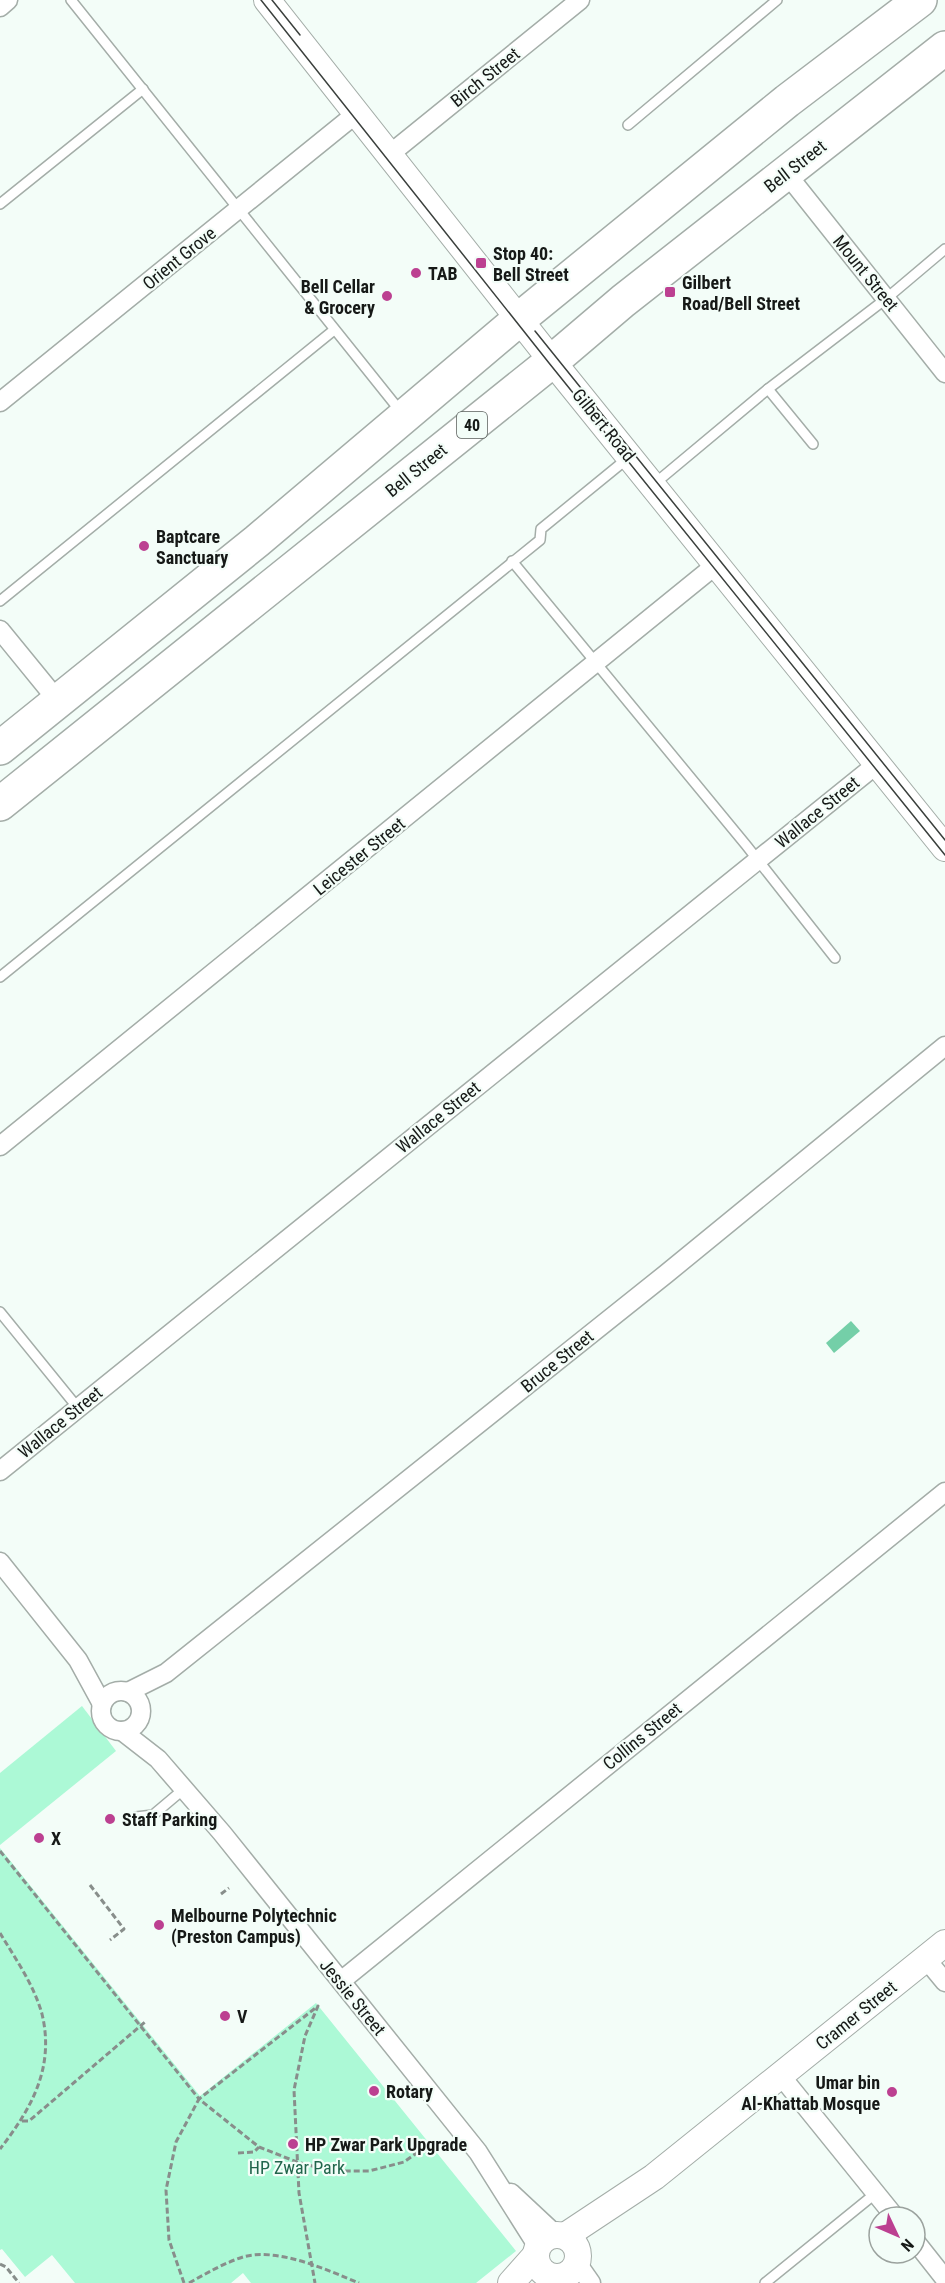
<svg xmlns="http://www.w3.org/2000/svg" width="945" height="2283" viewBox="0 0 945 2283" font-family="'Roboto Condensed',sans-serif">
<rect width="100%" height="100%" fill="#f3fdf8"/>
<g fill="#acf9d6">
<polygon points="82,1706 116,1751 0,1845 0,1773"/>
<polygon points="0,1848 200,2096 316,2003 516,2251 476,2283 251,2283 243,2273 231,2283 75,2283 52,2255 25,2277 2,2249 0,2250"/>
</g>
<polygon fill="#74cfa8" points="851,1321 860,1331 834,1353 826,1343"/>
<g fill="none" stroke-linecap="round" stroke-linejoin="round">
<defs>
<g id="lane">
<polyline points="71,0 401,412"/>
<polyline points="628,125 777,0"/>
<polyline points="0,204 143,89"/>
<polyline points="768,389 813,444"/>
<polyline points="653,485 768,389 887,298 945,249"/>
<polyline points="512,561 746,845 835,958"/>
<polyline points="0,601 334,330"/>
<polyline points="0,977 540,540 541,529 628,458"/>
<polyline points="0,1312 78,1408"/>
<polyline points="136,1817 153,1815 185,1788"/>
<polyline points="765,2283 876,2193"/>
</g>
<g id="street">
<polyline points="0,7 8,0"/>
<polyline points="390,154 580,0"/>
<polyline points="786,173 945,373"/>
<polyline points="0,402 357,113"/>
<polyline points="0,630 58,701"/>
<polyline points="0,1146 717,564"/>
<polyline points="0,1471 877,764"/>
<polyline points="0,1562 78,1660 102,1704"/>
<circle cx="121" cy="1711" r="20"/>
<polyline points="128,1692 166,1673 666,1274 945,1046"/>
<polyline points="122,1731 158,1759 222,1833 478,2152 538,2247"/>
<polyline points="926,1959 945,1982"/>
<polyline points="341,1981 945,1492"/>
<polyline points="781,2076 895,2217"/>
<polyline points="511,2193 556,2235"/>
<polyline points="915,2241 945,2279"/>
<polyline points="577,2263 591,2283"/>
<polyline points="560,2277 565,2283"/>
</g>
<g id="secondary">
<polyline points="267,0 552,361 945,848"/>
<circle cx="557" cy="2256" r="21"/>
<polyline points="565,2236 654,2177 945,1943"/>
<polyline points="511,2283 535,2256"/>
</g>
<g id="highway">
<polyline points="0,748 257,541 523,316 787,101 920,0"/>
<polyline points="0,804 556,358 623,301 945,48"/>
</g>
</defs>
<use href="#lane" stroke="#a4ada8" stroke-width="12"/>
<use href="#street" stroke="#a4ada8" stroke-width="21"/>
<use href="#secondary" stroke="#a4ada8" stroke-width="28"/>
<use href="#highway" stroke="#a4ada8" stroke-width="36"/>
<g stroke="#888e8b" stroke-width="3" stroke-dasharray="6 3" stroke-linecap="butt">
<polyline points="0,1851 199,2099 318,2006 305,2036 294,2090 299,2193 315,2283"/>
<polyline points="90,1885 124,1929 110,1940"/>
<polyline points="221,1894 229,1888"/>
<path d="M 0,1933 C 15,1958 34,1985 42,2014 C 55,2068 31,2109 0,2149"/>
<polyline points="22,2121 29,2121 145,2022"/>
<polyline points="238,2153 254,2152 259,2147"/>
<polyline points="0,2264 6,2267 19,2283"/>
<polyline points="184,2283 169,2240 166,2190 176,2142 199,2099 259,2147 297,2162 331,2171 369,2171 404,2162 432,2142"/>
<path d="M 189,2283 C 207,2273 224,2263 243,2257 C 278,2247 327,2270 359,2283"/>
</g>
<use href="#lane" stroke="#fff" stroke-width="9"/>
<use href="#street" stroke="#fff" stroke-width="18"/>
<use href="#secondary" stroke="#fff" stroke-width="26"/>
<use href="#highway" stroke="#fff" stroke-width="33"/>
<g stroke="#3b403d" stroke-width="1.5">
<polyline points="261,0 549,363 945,855"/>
<polyline points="272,0 300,35"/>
<polyline points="535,331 945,840"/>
</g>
</g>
<g fill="#bc4091" stroke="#f3fdf8" stroke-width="2">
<rect x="475" y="257" width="12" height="12" rx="3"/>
<circle cx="416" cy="273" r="6"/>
<rect x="664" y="286" width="12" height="12" rx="3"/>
<circle cx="387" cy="296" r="6"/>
<circle cx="144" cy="546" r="6"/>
<circle cx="110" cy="1819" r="6"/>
<circle cx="39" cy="1838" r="6"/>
<circle cx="159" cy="1925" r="6"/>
<circle cx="225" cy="2016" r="6"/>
<circle cx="374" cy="2091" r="6"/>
<circle cx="892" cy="2092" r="6"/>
<circle cx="293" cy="2144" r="6"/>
</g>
<g text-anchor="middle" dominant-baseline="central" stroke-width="4.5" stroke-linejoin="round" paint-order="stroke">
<rect fill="#f3fdf8" stroke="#585d5a" stroke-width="1.5" x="457" y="412" width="30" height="26" rx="4.5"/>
<g font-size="16" font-weight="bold" fill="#161917">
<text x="472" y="425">40</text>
</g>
<g font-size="18" fill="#161917" stroke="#f3fdf8">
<text transform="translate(485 77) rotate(-39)">Birch Street</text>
<text transform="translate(795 166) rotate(-38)">Bell Street</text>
<text transform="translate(179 258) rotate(-39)">Orient Grove</text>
<text transform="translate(866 273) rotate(51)">Mount Street</text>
<text transform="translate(604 425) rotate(51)">Gilbert Road</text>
<text transform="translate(416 470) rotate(-39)">Bell Street</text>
<text transform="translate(817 812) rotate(-39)">Wallace Street</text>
<text transform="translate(359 856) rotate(-39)">Leicester Street</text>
<text transform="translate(438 1117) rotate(-39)">Wallace Street</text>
<text transform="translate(557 1361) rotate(-39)">Bruce Street</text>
<text transform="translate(60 1422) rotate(-39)">Wallace Street</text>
<text transform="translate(642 1736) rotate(-39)">Collins Street</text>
<text transform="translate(353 1997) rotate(51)">Jessie Street</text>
<text transform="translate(856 2015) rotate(-39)">Cramer Street</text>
</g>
<g font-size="18" font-weight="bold" fill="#161917" stroke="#f3fdf8" text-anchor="start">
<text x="493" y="253">Stop 40:<tspan x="493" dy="21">Bell Street</tspan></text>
<text x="428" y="273">TAB</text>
<text x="682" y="282">Gilbert<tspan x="682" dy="21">Road/Bell Street</tspan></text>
<text x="375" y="286" text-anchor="end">Bell Cellar<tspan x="375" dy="21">&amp; Grocery</tspan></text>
<text x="156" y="536">Baptcare<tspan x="156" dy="21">Sanctuary</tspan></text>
<text x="122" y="1819">Staff Parking</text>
<text x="51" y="1838">X</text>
<text x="171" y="1915">Melbourne Polytechnic<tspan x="171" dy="21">(Preston Campus)</tspan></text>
<text x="237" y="2016">V</text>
<text x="880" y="2082" text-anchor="end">Umar bin<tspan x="880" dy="21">Al-Khattab Mosque</tspan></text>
<text x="386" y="2091">Rotary</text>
<text x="305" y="2144">HP Zwar Park Upgrade</text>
</g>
<g font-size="18" fill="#21664c" stroke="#f3fdf8">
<text x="297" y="2167">HP Zwar Park</text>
</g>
</g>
<g transform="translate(897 2235) rotate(134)"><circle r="28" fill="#f3fdf8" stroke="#9ba29e" stroke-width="1.5"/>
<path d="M0-4.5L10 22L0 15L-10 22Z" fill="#bc4091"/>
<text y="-9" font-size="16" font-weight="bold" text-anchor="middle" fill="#161917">N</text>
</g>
</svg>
